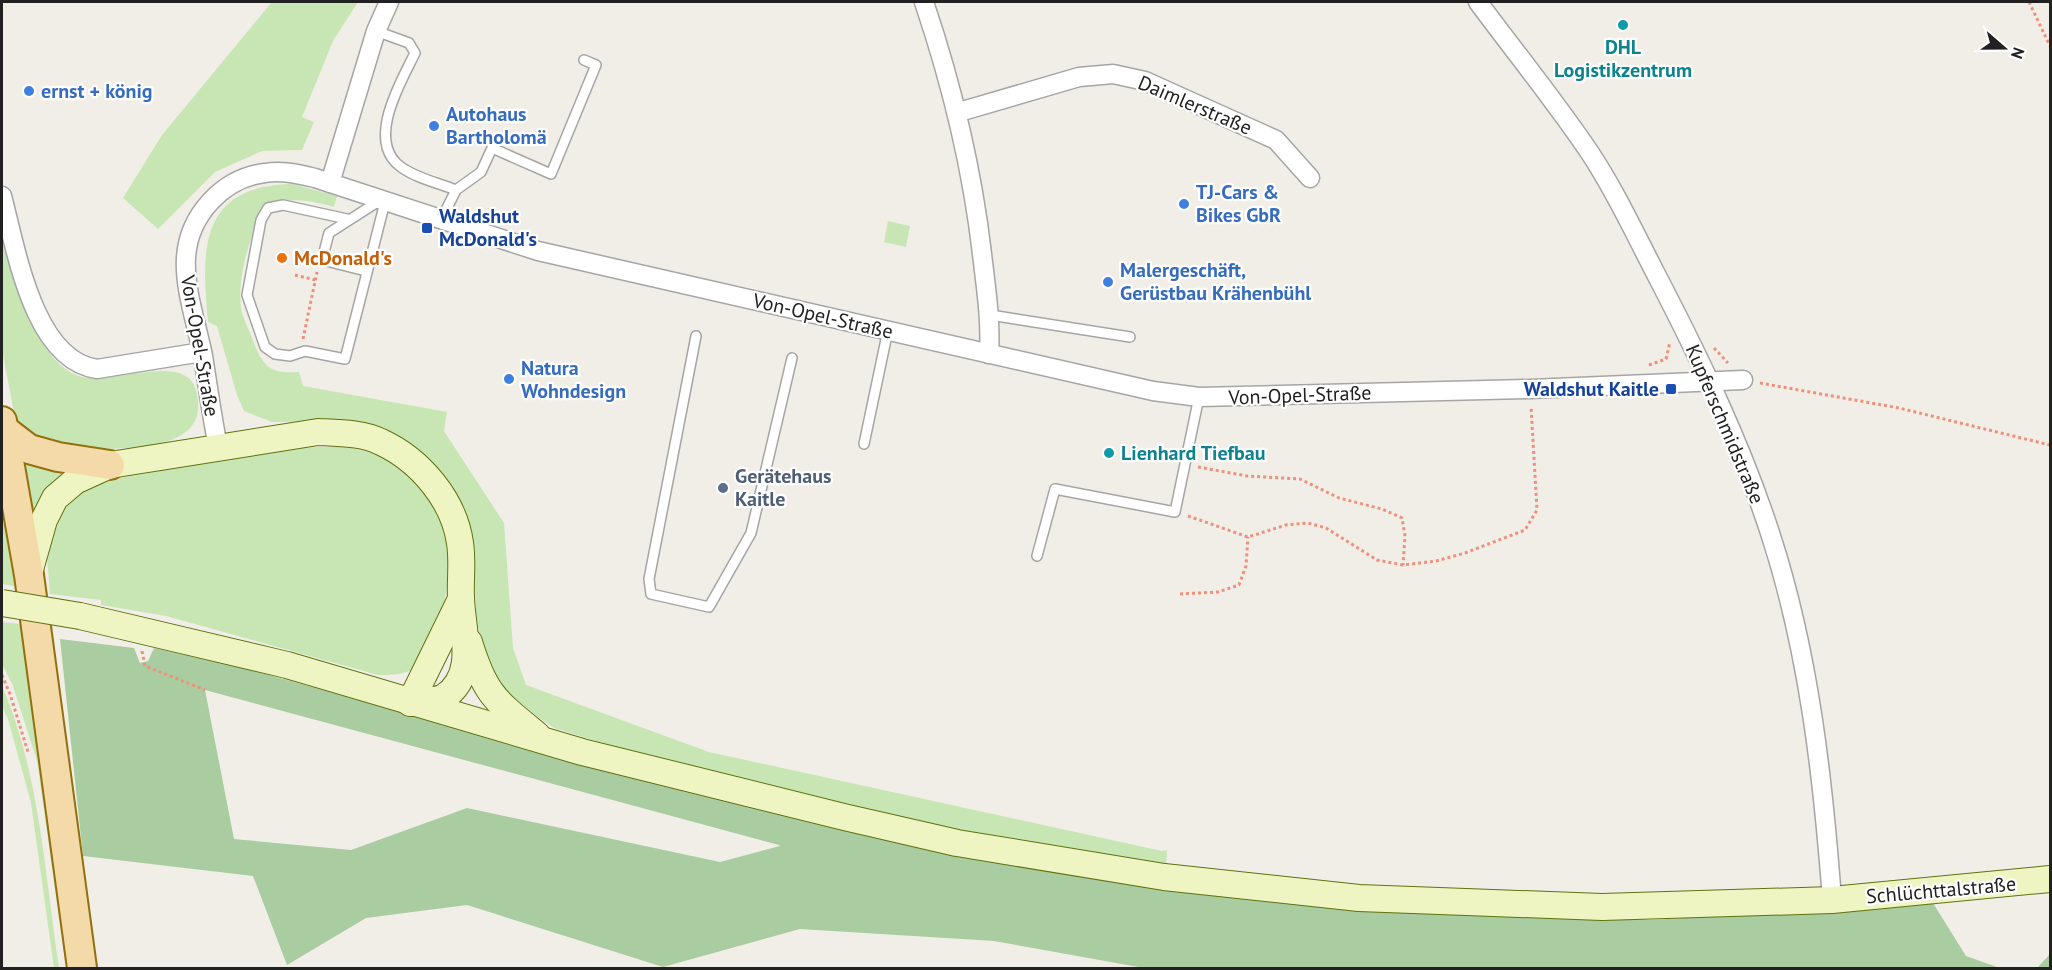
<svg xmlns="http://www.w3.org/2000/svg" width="2052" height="970" viewBox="0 0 2052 970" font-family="'PT Sans',sans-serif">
<rect width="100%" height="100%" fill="#f1eee8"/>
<g fill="#c8e6b3">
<polygon points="272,2 358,2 333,41 302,117 314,122 302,150 262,151 215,172 158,229 123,198 162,135"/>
<path d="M 292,184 L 337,196 L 334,207 C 308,200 289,196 264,208 C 250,236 237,276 241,308 C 242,317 249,329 252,338 C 263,366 268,374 299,372 L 303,386 L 447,412 L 444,431 L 504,523 L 513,648 L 526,685 L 709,752 L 1162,851 L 1167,850 L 1166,869 L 957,834 L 650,758 L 554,728 L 512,699 L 494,681 L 482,651 L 476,613 L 474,562 L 465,519 L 346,421 L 272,422 L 244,411 L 237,395 L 217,326 L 208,322 C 201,249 199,186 292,184 Z"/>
<path d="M 2,217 C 13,262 30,359 79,376 C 109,387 185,350 196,390 C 211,445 148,446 112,449 C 94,451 74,455 57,451 C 44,448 27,431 16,423 L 2,350 Z"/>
<polygon points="888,221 910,226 906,247 884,242"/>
<path d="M 342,446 C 363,451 385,454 402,468 C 418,481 436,502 443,522 C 457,564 447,603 430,642 C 427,648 425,658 421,663 C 410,675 393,675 378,675 L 166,616 L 101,605 L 101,600 L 50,594 L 46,545 L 59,509 L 81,487 L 99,482 L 283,449 Z"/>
<polygon points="22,457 85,468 34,526"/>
<polygon points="2,487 19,587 2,584"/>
<polygon points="2,622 20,624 71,968 66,968 37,761 13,686 2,664"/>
<path d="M 2,686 C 40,773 45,876 59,968 L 54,968 L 31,803 L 8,719 L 2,706 Z"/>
</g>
<path fill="#aacca1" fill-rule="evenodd" d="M 60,639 L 134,648 L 140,663 L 148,661 L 154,648 L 248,669 L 580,763 L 834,824 L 1492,915 L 1651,920 L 1933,903 L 1966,956 L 1997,967 L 2038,967 L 2050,954 L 2050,968 L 1144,968 L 994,941 L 800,929 L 663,967 L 467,905 L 366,918 L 287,965 L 253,876 L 83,856 ZM 205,690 L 779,845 L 780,846 L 720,862 L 467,808 L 351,850 L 234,839 Z"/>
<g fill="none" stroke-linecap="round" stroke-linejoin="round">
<defs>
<g id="service">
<path d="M 376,31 L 409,43 L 415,53 C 401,82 365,141 401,167 C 416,178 438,183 456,190 L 441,220"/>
<polyline points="456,190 481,172 492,148 551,174 596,65 584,60"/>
<polyline points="347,219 283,205 268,208 261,220 247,295 265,347 275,354 290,356 305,351 345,359 385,202"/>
<polyline points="366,271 322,260 329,233 379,201"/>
<polyline points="990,315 1130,337"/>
<polyline points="696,336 649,579 651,594 709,607 751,533 792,358"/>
<polyline points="864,444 888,330"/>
<polyline points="1037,556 1055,489 1175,512 1199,397"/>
</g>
<g id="minor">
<path d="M 924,2 C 952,85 972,167 982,254 C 986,288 991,320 989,354"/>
<path d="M 1478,2 C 1515,52 1555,101 1590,153 C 1616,192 1636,236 1658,278 C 1701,361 1742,446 1771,536 C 1809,653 1823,778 1832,900"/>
<polyline points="959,112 1079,77 1113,74 1145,81 1276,140 1310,178"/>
<polyline points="330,183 376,31 389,2"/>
<path d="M 2,196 C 16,248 33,360 97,369 L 202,352"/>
<path d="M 218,447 C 212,417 208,387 203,356 C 197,325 184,289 186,257 C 189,215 223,178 265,173 C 282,170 298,174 315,178 L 538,251 L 1153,391 L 1199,397 L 1530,389 L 1743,380"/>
</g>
<g id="secondary">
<path d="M 29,573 L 44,520 L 55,498 L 75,481 L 110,465 L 318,432 C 339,433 363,433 381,442 C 420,460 454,500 460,543 C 463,562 460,580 461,598 C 462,630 478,675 444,697 C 437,701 422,701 413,703"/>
<polyline points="80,616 287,665 582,752 844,817 957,843 1164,877 1359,898 1602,907 1832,900 2050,879"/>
<path d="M 469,642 C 485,695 496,701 537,735"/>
<polyline points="410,703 461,599"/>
</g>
<g id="primary">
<polyline points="2,421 29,575 82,968"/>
<polyline points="3,429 29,449 58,457 110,465"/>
</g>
</defs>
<use href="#service" stroke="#a5a5a5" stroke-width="12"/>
<use href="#minor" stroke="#a5a5a5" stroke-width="21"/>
<use href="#secondary" stroke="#5f720e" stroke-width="28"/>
<use href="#primary" stroke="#92700c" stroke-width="32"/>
<g stroke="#ef907b" stroke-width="3" stroke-dasharray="3 3" stroke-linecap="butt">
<polyline points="2029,2 2050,46"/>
<polyline points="295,275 315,280"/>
<polyline points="303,339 317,272"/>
<polyline points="1714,348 1728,363"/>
<polyline points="1649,365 1666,359 1670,342"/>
<polyline points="1760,383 1899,408 2050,445"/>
<polyline points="1198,467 1247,476 1300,479 1339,498 1382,509 1402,518 1405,536 1403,565"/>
<polyline points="1188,516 1248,537 1286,525 1308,523 1326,528 1377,560 1403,565 1436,561 1465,553 1525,530 1537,510 1531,406"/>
<polyline points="1180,594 1218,592 1239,585 1246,566 1248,537"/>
<polyline points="142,651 145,666 205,690"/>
<polyline points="2,675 10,694 28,752"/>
</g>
<use href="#service" stroke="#fff" stroke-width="9"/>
<use href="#minor" stroke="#fff" stroke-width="18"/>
<use href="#secondary" stroke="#eff5c2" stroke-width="26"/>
<use href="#primary" stroke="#f5daa9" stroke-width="28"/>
<defs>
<polyline id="secondary-bridge" points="2,603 80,616"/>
</defs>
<use href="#secondary-bridge" stroke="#5f720e" stroke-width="28" stroke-linecap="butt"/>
<use href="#secondary-bridge" stroke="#eff5c2" stroke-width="26"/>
</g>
<g fill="#0f9aa8" stroke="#fff" stroke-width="2">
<circle cx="1623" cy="25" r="6"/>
<circle cx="1109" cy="453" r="6"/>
</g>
<g fill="#3f7fe0" stroke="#fff" stroke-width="2">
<circle cx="29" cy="91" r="6"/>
<circle cx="434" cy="126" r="6"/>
<circle cx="1184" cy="204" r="6"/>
<circle cx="1108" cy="282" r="6"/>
<circle cx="509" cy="379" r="6"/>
</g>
<g fill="#1a4fb4" stroke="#fff" stroke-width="2">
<rect x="421" y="222" width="12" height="12" rx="3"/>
<rect x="1665" y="383" width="12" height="12" rx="3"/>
</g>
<circle fill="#e8710a" stroke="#fff" stroke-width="2" cx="282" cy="258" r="6"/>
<circle fill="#5c6f8a" stroke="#fff" stroke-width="2" cx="723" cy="488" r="6"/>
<g text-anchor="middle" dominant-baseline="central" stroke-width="4.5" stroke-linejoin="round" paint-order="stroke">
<g font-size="20" font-weight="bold" fill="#0d838f" stroke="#fff">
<text x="1623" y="47">DHL<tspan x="1623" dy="23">Logistikzentrum</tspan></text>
<text x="1121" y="453" text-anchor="start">Lienhard Tiefbau</text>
</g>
<g font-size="20" font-weight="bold" fill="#366cbe" stroke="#fff" text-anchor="start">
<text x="41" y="91">ernst + könig</text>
<text x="446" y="114">Autohaus<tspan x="446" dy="23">Bartholomä</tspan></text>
<text x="1196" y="192">TJ-Cars &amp;<tspan x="1196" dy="23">Bikes GbR</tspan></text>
<text x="1120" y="270">Malergeschäft,<tspan x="1120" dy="23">Gerüstbau Krähenbühl</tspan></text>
<text x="521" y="368">Natura<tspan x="521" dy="23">Wohndesign</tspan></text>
</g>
<g font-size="20" fill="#212121" stroke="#fff">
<text transform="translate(1195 105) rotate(23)">Daimlerstraße</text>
<text transform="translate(823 316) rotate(13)">Von-Opel-Straße</text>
<text transform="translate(200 346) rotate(80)">Von-Opel-Straße</text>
<text transform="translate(1300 395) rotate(-2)">Von-Opel-Straße</text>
<text transform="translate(1725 424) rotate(67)">Kupferschmidstraße</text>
<text transform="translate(1941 890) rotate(-5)">Schlüchttalstraße</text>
</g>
<g font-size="20" font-weight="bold" fill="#164399" stroke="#fff" text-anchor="start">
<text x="439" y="216">Waldshut<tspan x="439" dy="23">McDonald's</tspan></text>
<text x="1659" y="389" text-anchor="end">Waldshut Kaitle</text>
</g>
<g font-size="20" font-weight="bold" fill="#c56008" stroke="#fff" text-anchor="start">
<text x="294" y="258">McDonald's</text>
</g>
<g font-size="20" font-weight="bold" fill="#4e5e75" stroke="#fff" text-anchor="start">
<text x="735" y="476">Gerätehaus<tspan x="735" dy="23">Kaitle</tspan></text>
</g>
</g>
<rect width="2052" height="970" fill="none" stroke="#212121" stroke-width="6"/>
<g transform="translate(2004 48) rotate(110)" stroke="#ffffff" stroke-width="4.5" paint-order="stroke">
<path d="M0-4.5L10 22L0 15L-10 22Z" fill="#212121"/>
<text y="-9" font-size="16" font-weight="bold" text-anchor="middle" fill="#212121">N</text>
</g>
</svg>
